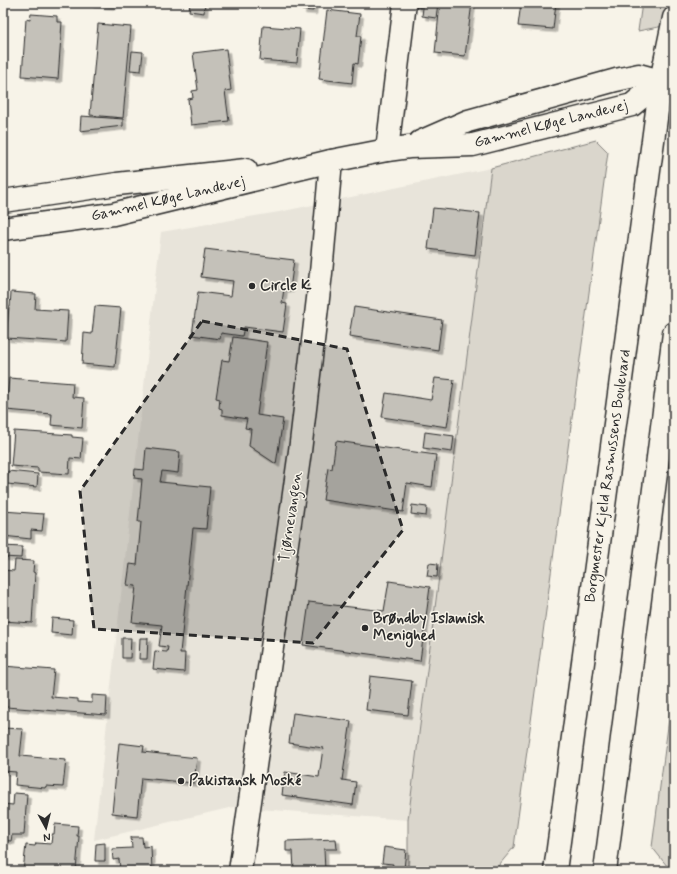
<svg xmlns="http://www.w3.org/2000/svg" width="677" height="874" viewBox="0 0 677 874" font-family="Mynerve,sans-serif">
<defs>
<filter id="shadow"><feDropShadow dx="3.5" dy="3.5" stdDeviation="0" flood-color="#0004"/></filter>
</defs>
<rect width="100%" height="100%" fill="#f7f3e8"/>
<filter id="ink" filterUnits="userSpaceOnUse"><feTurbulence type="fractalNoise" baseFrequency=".025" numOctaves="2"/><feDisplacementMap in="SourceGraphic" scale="8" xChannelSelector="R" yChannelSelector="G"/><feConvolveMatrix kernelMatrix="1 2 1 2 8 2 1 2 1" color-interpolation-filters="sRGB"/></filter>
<g filter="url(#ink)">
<polygon fill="#e8e4da" points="491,168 408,820 233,807 94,840 161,232 279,212"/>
<g fill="#dad6cc" stroke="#82807c">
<polygon points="642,3 674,3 674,24 638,31"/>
<polygon points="596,140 608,152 514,847 494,871 408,871 408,820 491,168"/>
<polygon points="674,681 674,871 671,871 652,847"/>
</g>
<g fill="#c4c1b9" stroke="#2b2b2b" filter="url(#shadow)">
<polygon points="90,3 113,3 113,6 90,4"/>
<polygon points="190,3 205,3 204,13 189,11"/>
<polygon points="303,3 314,3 313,11 302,10"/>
<polygon points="417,3 438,3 436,18 422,16 423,8 416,7"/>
<polygon points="440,3 472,3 465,56 435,53"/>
<polygon points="521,3 556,3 553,29 518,26"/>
<polygon points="327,10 360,14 357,36 361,36 358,64 354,63 352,83 319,79"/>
<polygon points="31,14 57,16 57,22 62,22 58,79 22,76 26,19 30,20"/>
<polygon points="98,24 131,27 123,118 90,115"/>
<polygon points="263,26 300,29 297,63 260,60"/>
<polygon points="226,49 231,90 225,91 229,121 191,125 188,99 193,98 192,91 198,90 193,53"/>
<polygon points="132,51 143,52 141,71 130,70"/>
<polygon points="81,116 123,119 123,126 80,131"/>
<polygon points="433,208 480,213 475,255 428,249"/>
<polygon points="205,249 294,260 290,289 284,288 282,303 287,304 283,332 244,327 242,336 221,333 220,339 192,335 198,292 231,296 233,281 201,277"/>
<polygon points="11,292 36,294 35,309 68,311 66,342 6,338 9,307 10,307"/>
<polygon points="95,306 121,308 115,367 82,364 84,333 92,334"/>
<polygon points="354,307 442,320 438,350 349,336"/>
<polygon points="233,337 267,342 257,415 283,419 276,464 249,446 251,429 245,428 247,419 222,415 222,409 219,408 220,399 216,398 222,360 229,361"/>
<polygon points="9,378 73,383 72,397 84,398 82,428 51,425 52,414 6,410"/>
<polygon points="435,378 454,380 447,427 382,417 386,393 431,400"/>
<polygon points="14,431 72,435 72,437 83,438 81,459 70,458 69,474 38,472 38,468 11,466"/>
<polygon points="425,432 454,436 452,452 423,448"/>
<polygon points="336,441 436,455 432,487 407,483 403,512 323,500 328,468 332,469"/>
<polygon points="146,448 180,452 178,473 162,471 160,482 210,487 206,529 193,528 180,653 185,653 184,672 153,669 155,651 167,652 168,647 159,646 162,625 132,622 136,586 127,585 130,564 137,565 141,522 138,522 142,479 134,478 135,469 144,470"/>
<polygon points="8,471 38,474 37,487 7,484"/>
<polygon points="412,505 427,507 426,516 411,514"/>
<polygon points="3,511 44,514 42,531 31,530 31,539 3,536"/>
<polygon points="3,546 22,547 21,558 3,557"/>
<polygon points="15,560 34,561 33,572 35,573 32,623 3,621 3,570 14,571"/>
<polygon points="429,563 438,564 437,577 427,576"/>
<polygon points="389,581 430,587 420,661 303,645 309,602 384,611"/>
<polygon points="52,618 73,620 72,635 51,633"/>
<polygon points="122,638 131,638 130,658 122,658"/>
<polygon points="140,638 148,638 147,659 139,659"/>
<polygon points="3,666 54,670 51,697 78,699 78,702 92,703 92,695 107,696 106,715 6,707 6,699 3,698"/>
<polygon points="370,676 412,681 408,715 366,710"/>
<polygon points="293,713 351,721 342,780 356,782 353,805 282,795 285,772 319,777 323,748 289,743"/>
<polygon points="3,728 23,729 20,756 66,760 63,787 46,786 45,788 15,785 16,772 3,771"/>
<polygon points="119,743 144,746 143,752 197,758 194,783 141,778 137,816 112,813"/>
<polygon points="14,793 27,794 24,835 12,835 11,841 3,840 3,804 13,805"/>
<polygon points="55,824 78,826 77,836 79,836 76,871 23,871 26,845 35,846 36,843 51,844 52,834 54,834"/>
<polygon points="131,837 142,837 143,847 151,846 152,871 120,871 119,859 113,860 112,849 132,848"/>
<polygon points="336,839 337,849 324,849 325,871 294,871 293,851 286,851 286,841"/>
<polygon points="105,843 105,861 95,861 96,844"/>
<polygon points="384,847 406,850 404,869 392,868 393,864 382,863"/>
</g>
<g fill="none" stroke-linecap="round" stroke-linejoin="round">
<defs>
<g id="minor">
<polyline points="387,150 405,3"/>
<polyline points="240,871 289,529 300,451 321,273 331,161"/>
<polyline points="555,871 661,81 674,18"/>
<polyline points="605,871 674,333"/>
</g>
<g id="major">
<polyline points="420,142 468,121 616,80 639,75 661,81"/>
<polyline points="3,201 117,184 246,170"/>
<polyline points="3,229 113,214 331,161 387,150 409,147 473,145 632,105 661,81 674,77"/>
</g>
</defs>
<use href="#minor" stroke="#2b2b2b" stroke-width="25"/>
<use href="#major" stroke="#2b2b2b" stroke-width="25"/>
<use href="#minor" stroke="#f7f3e8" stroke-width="22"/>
<use href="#major" stroke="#f7f3e8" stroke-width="22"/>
</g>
</g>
<path fill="#2b2b2b" fill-opacity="0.2" stroke="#2b2b2b" stroke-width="3" stroke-dasharray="8 5" stroke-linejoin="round" d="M 202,321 L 347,349 L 403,530 L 313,643 L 94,629 L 80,491 Z"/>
<g fill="#2b2b2b" stroke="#f7f3e8" stroke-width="1.5">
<circle cx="252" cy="286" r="4"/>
<circle cx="365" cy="628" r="4"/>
<circle cx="181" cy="781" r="4"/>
</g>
<g text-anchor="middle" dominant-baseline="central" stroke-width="3" stroke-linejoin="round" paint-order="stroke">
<g font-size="15" fill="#2b2b2b" stroke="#f7f3e8">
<text transform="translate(551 124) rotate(-14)">Gammel Køge Landevej</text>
<text transform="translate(168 199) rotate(-13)">Gammel Køge Landevej</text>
<text transform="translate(608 476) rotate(-82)">Borgmester Kjeld Rasmussens Boulevard</text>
<text transform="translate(291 517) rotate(-82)">Tjørnevangen</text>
</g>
<g font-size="15" font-weight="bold" fill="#2b2b2b" stroke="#f7f3e8" text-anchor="start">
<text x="260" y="286">Circle K</text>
<text x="373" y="619">Brøndby Islamisk<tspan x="373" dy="17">Menighed</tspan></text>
<text x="189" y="781">Pakistansk Moské</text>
</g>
</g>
<rect width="677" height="874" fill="none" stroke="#f7f3e8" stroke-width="16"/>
<rect x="8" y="8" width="661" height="858" fill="none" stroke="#2b2b2b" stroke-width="1.5" filter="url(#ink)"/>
<g transform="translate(46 828) rotate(173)" stroke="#f7f3e8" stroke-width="3" paint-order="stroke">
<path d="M0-3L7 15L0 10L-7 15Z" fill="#2b2b2b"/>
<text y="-6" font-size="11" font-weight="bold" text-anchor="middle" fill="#2b2b2b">N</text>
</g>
</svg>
